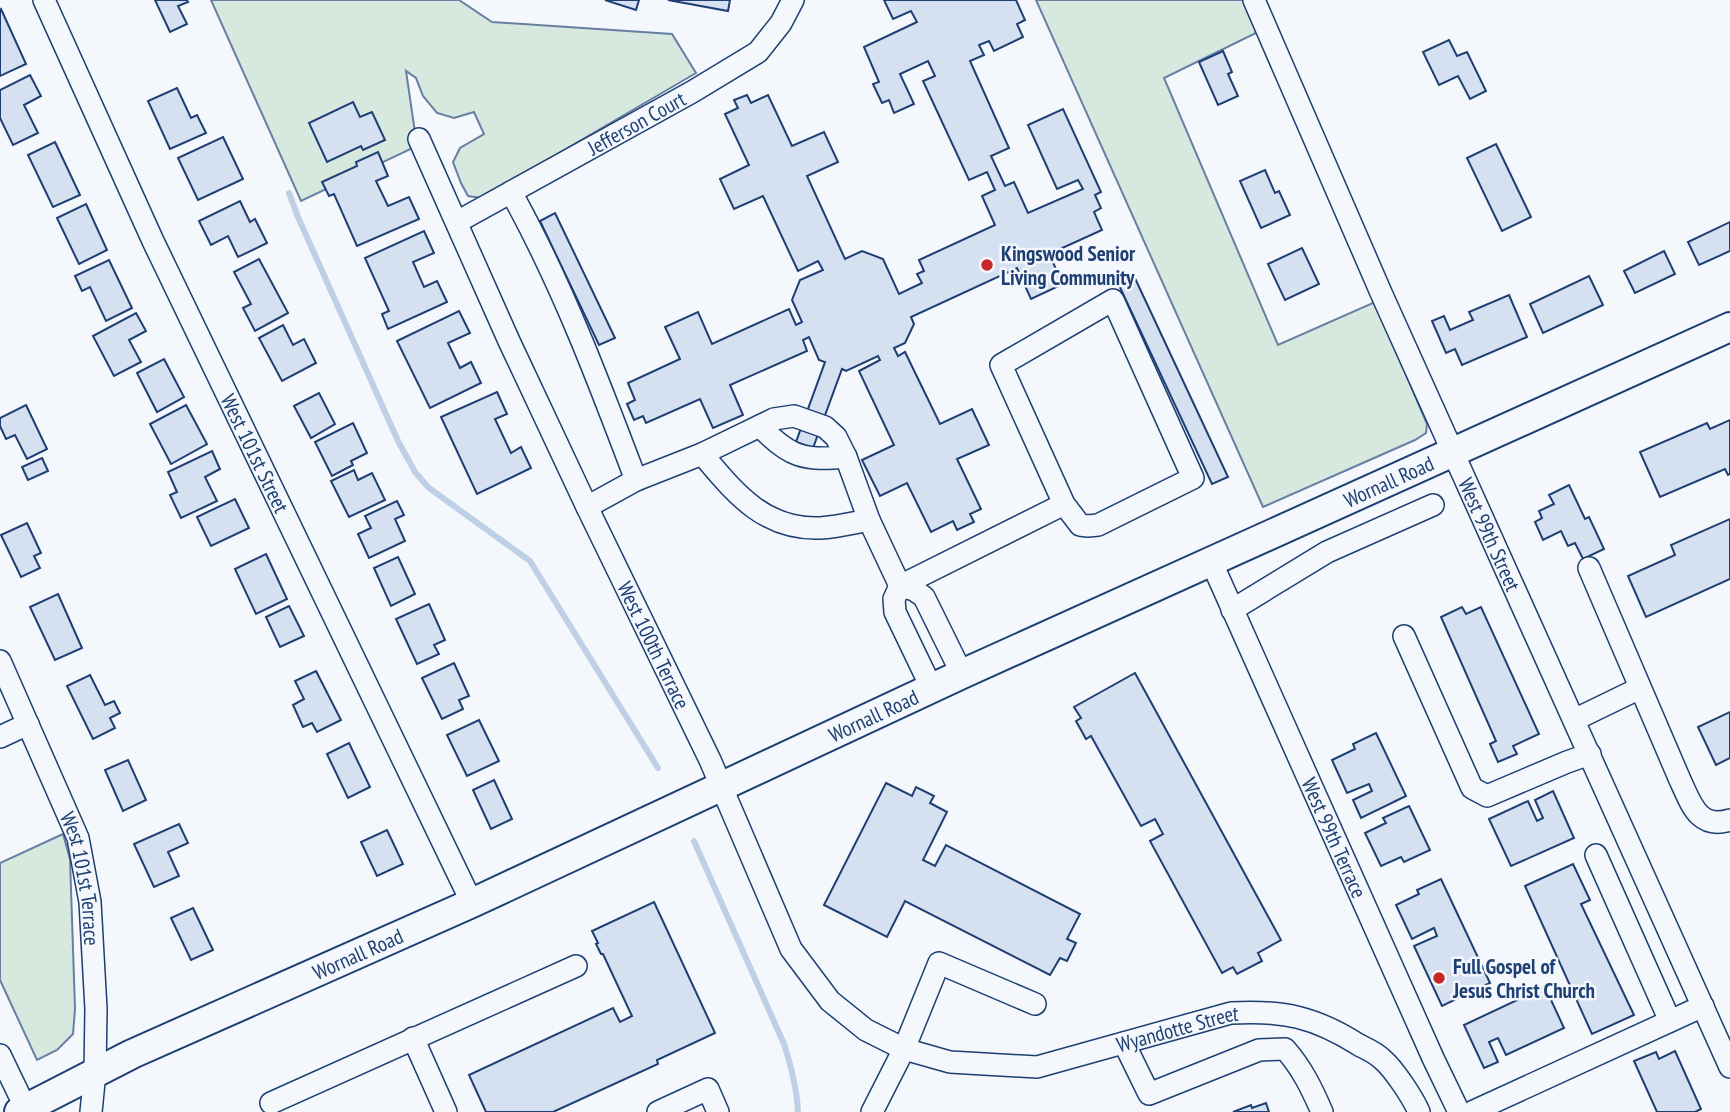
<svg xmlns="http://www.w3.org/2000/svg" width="1730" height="1112" viewBox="0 0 1730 1112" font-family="'PT Sans Narrow',sans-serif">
<rect width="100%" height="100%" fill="#f4f7fb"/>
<g fill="#d7e8df" stroke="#687fa3" stroke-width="2">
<polygon points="211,0 459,0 492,22 672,34 696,73 482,198 468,196 461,183 453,162 460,148 484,134 474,112 454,118 437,113 423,96 416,78 406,71 417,146 301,201"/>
<polygon points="1036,0 1244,0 1258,32 1164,78 1278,345 1375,302 1427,424 1426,433 1415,440 1263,507"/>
<polygon points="63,834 70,859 75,1009 73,1034 57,1050 37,1060 0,980 0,863"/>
</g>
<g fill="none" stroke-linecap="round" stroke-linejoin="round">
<g stroke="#bed0e5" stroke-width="6">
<polyline points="289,193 298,217 398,441 415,472 429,488 530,561 658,768"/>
<path d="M 694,841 L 784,1044 C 791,1066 797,1088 798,1112"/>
</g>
</g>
<g fill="#d5e0f0" stroke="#1d3f73" stroke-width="2">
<polygon points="155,0 187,0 188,2 178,6 187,24 170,32"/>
<polygon points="605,0 639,0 636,10"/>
<polygon points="668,0 730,0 728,11"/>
<polygon points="884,0 1016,0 1025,20 1017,24 1023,37 994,51 989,41 979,45 984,55 970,61 1009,148 991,156 1005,186 1014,182 1028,213 1083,189 1078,180 1057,189 1028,125 1063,109 1101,192 1095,195 1101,208 1094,212 1102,230 1049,254 1063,284 1031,299 1017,268 911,317 914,324 905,343 894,348 898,356 905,352 940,424 972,409 989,445 957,459 981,509 970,514 974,522 957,530 953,521 931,532 907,483 880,496 862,460 894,445 859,371 880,360 878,356 846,371 842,369 813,448 796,442 825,362 819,360 809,337 803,340 807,351 730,385 743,415 713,428 700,399 646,423 643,416 634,420 627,404 635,400 628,383 680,359 665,327 698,312 712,344 789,309 796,325 802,322 792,300 800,280 823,270 818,261 798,271 763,196 734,209 720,179 749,165 725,114 738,108 734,100 747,95 751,103 768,95 792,146 824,132 838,162 807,176 845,259 862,251 883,259 899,294 922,283 917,274 924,271 919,260 995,225 982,196 995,190 987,172 969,180 923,81 935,76 928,61 900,74 914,104 894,113 889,100 882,103 873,84 879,82 864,47 917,22 911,11 893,19"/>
<polygon points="1,9 26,64 0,76 0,10"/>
<polygon points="1449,40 1457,56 1467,52 1486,91 1470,99 1458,76 1439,85 1423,52"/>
<polygon points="1223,51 1232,72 1228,74 1238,96 1218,105 1199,62"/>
<polygon points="30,75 41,96 24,105 38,133 13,145 0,118 0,90"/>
<polygon points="177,88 191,118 197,115 206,133 170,149 148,101"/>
<polygon points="353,102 360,117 372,112 385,140 363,150 361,146 327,162 309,123"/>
<polygon points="223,137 243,179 198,200 178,158"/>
<polygon points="55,142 80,195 53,207 28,155"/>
<polygon points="1496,144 1531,217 1502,231 1467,158"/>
<polygon points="378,152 388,176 376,181 388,206 409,197 419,219 357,246 334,194 329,196 322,182 357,166 356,162"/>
<polygon points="1265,170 1275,193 1279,191 1290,215 1261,228 1240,181"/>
<polygon points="240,201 250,222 255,219 267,243 238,257 228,236 211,245 199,221"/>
<polygon points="86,204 107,250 79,264 57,218"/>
<polygon points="555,213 615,338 599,345 540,221"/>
<polygon points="1730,222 1730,251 1699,265 1688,242"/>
<polygon points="424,231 434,253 413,262 424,287 437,281 447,302 388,329 382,314 389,311 365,258"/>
<polygon points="1302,248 1319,284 1285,300 1268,264"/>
<polygon points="1664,251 1675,274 1635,293 1624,271"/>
<polygon points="259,259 288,313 255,331 243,308 251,304 234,272"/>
<polygon points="109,260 132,308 106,321 90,287 82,291 75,276"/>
<polygon points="1133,274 1228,477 1212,484 1117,281"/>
<polygon points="1589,276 1603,305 1543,333 1530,304"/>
<polygon points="1509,295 1527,337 1462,365 1455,349 1446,353 1432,321 1444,316 1450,330 1473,320 1469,312"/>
<polygon points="459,311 470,333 448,343 460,368 471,362 481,383 430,408 397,341"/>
<polygon points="136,313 146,331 129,340 141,362 114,376 93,336"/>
<polygon points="283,325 293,345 304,339 316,363 282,381 259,338"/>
<polygon points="164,359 184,397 157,412 137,373"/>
<polygon points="497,392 507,414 495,419 511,453 521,447 531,468 477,494 441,417"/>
<polygon points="319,393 335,424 311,438 294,406"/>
<polygon points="26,405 47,449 27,459 15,435 6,439 0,426 0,418"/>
<polygon points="186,405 207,444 171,464 150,424"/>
<polygon points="1730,420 1730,474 1728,475 1725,469 1660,497 1640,452 1707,423 1710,429"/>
<polygon points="353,423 367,453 351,461 353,465 332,476 315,442"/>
<polygon points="212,451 220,469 205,477 217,501 181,518 170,495 177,492 168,472"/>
<polygon points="42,458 48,471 28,480 22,467"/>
<polygon points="354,470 358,480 372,473 385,500 349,517 331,481"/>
<polygon points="1569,485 1585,519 1589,517 1604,549 1583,559 1575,543 1568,546 1561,531 1543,540 1535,522 1542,518 1539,511 1554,504 1549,495"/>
<polygon points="235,499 249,528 211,546 197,517"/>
<polygon points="397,501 404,515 395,519 405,541 369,558 358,534 371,528 365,516"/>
<polygon points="1730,519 1730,579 1646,617 1628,576 1675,555 1671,545"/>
<polygon points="27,523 41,553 34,556 40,568 21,577 1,535"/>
<polygon points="266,554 287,599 256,614 235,569"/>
<polygon points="398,557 415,594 391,606 374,568"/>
<polygon points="58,594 82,648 55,660 30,607"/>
<polygon points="429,604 445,640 434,645 439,654 417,664 396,619"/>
<polygon points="289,606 304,636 280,647 266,617"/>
<polygon points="1462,607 1466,614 1481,607 1539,734 1513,746 1517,754 1498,762 1490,744 1496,741 1441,617"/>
<polygon points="454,663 469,696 459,700 463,709 442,719 422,678"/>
<polygon points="316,671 341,720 317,732 312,723 303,727 293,705 304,699 295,681"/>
<polygon points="1135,673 1281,940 1258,953 1262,961 1237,974 1233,967 1222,973 1150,841 1163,834 1155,819 1141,826 1091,736 1086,739 1076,721 1081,718 1074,707"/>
<polygon points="90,675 105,705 114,701 120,713 110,718 115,728 93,739 67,686"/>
<polygon points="1730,712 1730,758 1716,765 1698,727"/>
<polygon points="479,720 499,761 467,776 447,735"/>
<polygon points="1376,733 1406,796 1361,818 1353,800 1372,791 1369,784 1347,793 1332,760 1355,749 1353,744"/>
<polygon points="349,743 370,787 348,798 327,754"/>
<polygon points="128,760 146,800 123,811 105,770"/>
<polygon points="494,780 512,819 491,829 473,790"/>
<polygon points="886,783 912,796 916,787 934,796 930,803 947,812 923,860 935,866 946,845 1080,914 1067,939 1076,943 1067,961 1060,958 1050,975 905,901 887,937 824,905"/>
<polygon points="1553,791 1574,838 1511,866 1489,819 1528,801 1537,821 1543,818 1535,800"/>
<polygon points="1409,806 1430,850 1404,862 1401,857 1381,866 1365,833 1386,823 1383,818"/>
<polygon points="179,824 188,843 168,852 179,876 154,887 134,844"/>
<polygon points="387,830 403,864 377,876 361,842"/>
<polygon points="1573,864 1590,900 1581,904 1634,1015 1592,1034 1525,886"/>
<polygon points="1441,879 1490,983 1442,1006 1414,946 1437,936 1434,928 1412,939 1396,905 1419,894 1417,890"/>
<polygon points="654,902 715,1033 657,1060 658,1064 553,1112 486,1112 469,1075 613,1008 620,1022 632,1016 603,954 601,954 596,944 598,943 592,931"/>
<polygon points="193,908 213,950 191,960 171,918"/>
<polygon points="1545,987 1564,1028 1506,1055 1498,1038 1489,1042 1498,1062 1484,1068 1464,1025"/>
<polygon points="1675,1051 1701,1109 1695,1112 1657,1112 1634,1061 1656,1052 1659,1059"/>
<polygon points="1266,1103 1269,1112 1233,1112 1251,1105 1252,1108"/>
</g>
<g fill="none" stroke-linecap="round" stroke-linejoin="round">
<defs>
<g id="minor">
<path id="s1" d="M 44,0 L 153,241 L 472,903"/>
<path id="s2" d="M 1254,0 L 1382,295 L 1730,1067"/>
<path id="s3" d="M 419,139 L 509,341 L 587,507 L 710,760 L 791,949 L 830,1001 L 866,1030 L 904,1049 L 950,1062 L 1037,1067 L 1231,1013 C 1283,1010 1315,1017 1359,1045 C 1367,1049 1376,1053 1382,1059 C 1394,1069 1413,1098 1419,1112"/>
<path d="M 511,192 C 562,284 599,382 636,480"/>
<path id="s4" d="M 457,222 L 692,92 L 758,52 L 781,23 L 793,0"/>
<path d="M 760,426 C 789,457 804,461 846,457"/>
<polyline points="702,454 774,419 794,416 825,427 836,437 846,457 869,520"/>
<path d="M 587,507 L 636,480 L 702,454 C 735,493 764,530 820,528 C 836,527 853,523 869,520 L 900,586"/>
<path id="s5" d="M 1211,561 L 1433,1058 L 1459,1112"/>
<path d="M 1589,568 L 1680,780 C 1691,803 1698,830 1730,820"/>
<polyline points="900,586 914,590 924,597 962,674"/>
<polyline points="1232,610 1327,552 1433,505"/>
<polyline points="1404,636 1472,788 1487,796 1567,762 1590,754"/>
<path id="s6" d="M 0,661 L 78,838 L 90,902 L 96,1009 L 95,1072 L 91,1112"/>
<polyline points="932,689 895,612 894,599 900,586 1064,504 1080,525 1088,526 1098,525 1193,478 1113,300 1001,365 1064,504"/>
<polyline points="1574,720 1640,688"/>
<polyline points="0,737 28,724"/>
<polyline points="1596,855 1670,1021"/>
<polyline points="413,1038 446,1112"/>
<path d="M 1124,1043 L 1149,1094 L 1259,1050 L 1285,1049 C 1302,1068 1312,1089 1322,1112"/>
<polyline points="0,1055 26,1109"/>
<polyline points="271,1103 576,966"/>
<polyline points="658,1112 708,1089 718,1112"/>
<polyline points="872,1112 904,1049 939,963 1035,1004"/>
<polyline points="1472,1112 1703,1006"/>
</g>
<g id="major">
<path id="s7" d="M 19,1112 L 132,1054 L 472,903 L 962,674 L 1730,327"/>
</g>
</defs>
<use href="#minor" stroke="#1d3f73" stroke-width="24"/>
<use href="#major" stroke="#1d3f73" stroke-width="32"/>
<use href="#minor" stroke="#f4f7fb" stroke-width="21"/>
<use href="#major" stroke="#f4f7fb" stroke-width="28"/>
</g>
<g fill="#c62828" stroke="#f4f7fb" stroke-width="2.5">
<circle cx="987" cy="265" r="7"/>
<circle cx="1439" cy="978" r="7"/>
</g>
<g text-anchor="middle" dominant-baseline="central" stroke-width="5" stroke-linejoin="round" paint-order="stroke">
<g font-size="21" fill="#1d3f73" stroke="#f4f7fb">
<text stroke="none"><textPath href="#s4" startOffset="205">Jefferson Court</textPath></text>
<text stroke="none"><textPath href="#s1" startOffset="500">West 101st Street</textPath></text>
<text stroke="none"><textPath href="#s7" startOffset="1508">Wornall Road</textPath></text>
<text stroke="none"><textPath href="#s2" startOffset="584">West 99th Street</textPath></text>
<text stroke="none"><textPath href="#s3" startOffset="558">West 100th Terrace</textPath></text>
<text stroke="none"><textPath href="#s7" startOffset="942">Wornall Road</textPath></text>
<text stroke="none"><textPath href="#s5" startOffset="303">West 99th Terrace</textPath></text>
<text stroke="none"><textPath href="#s6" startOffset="234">West 101st Terrace</textPath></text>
<text stroke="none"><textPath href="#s7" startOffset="374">Wornall Road</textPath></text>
<text stroke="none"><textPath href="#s3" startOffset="1326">Wyandotte Street</textPath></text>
</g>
<g font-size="21" font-weight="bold" fill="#1d3f73" stroke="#f4f7fb" text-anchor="start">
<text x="1001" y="253">Kingswood Senior<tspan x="1001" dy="24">Living Community</tspan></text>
<text x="1453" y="966">Full Gospel of<tspan x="1453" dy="24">Jesus Christ Church</tspan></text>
</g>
</g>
</svg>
